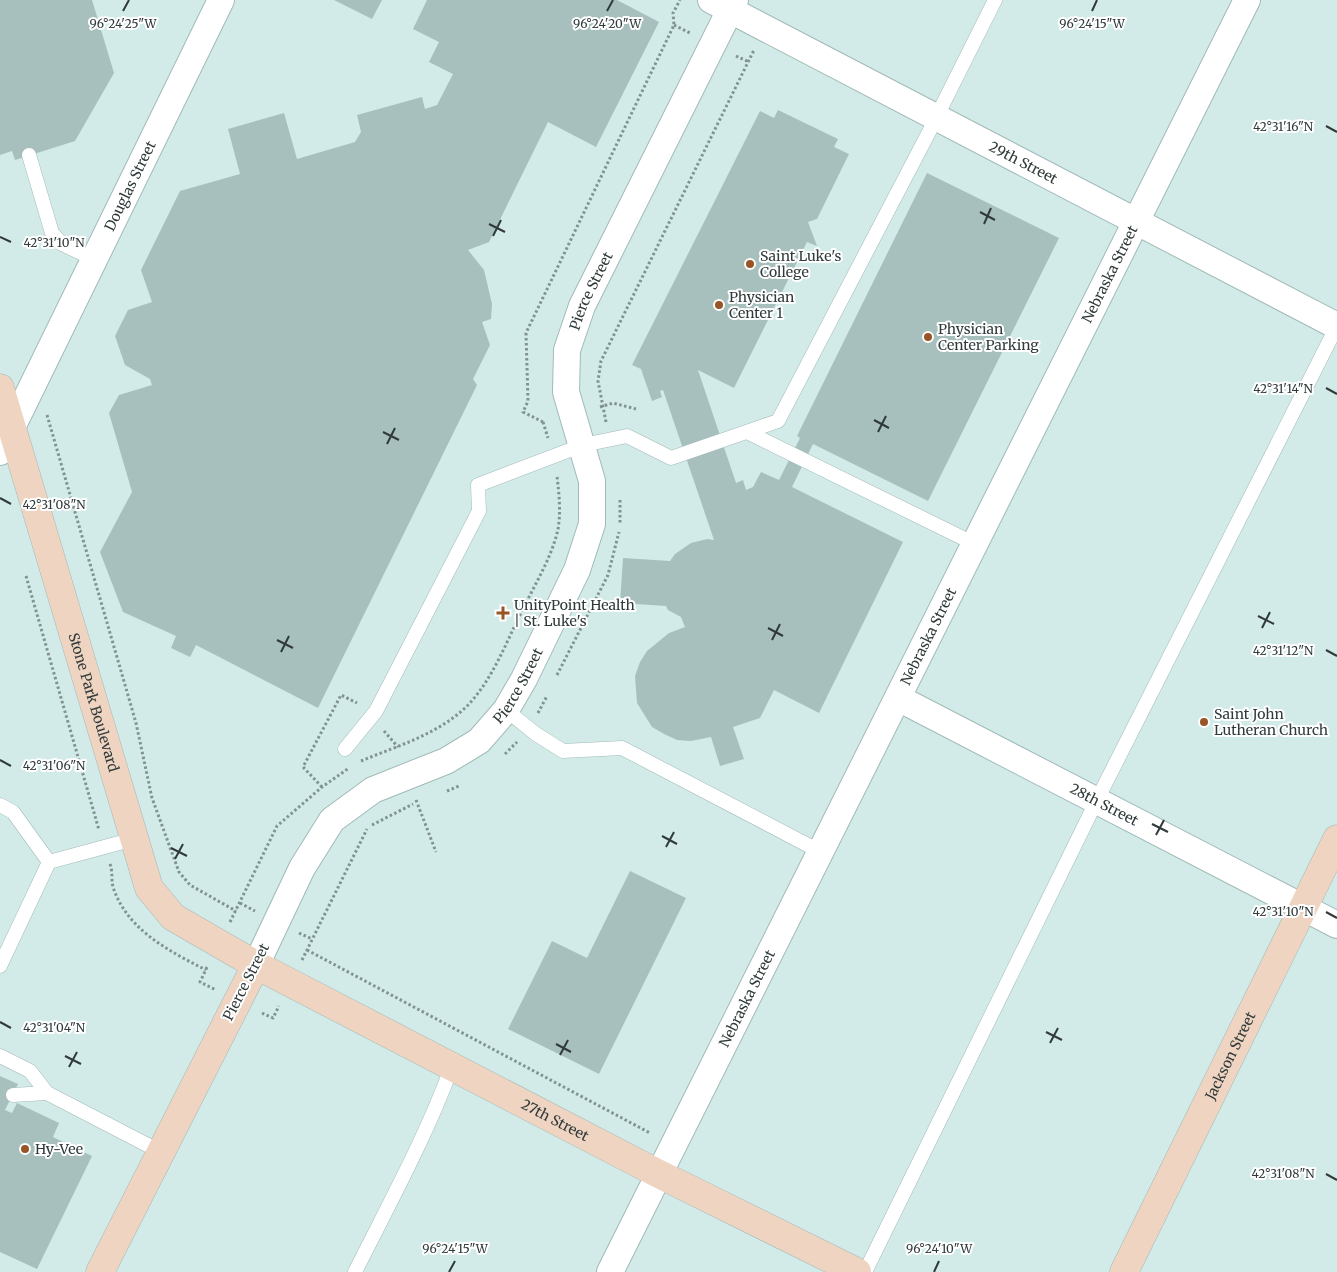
<svg xmlns="http://www.w3.org/2000/svg" width="1337" height="1272" viewBox="0 0 1337 1272" font-family="Merriweather,serif">
<rect width="100%" height="100%" fill="#d2ebe9"/>
<g fill="#a7c0be">
<polygon points="0,0 92,0 114,73 75,141 15,160 12,151 0,155"/>
<polygon points="334,0 382,0 372,19"/>
<polygon points="427,0 617,0 659,22 596,147 548,122 489,242 468,250 484,270 492,304 491,319 482,322 490,345 473,379 477,385 318,708 196,645 190,657 171,648 176,636 123,612 100,552 132,492 109,413 119,395 152,385 150,379 125,365 115,336 128,310 152,302 141,270 180,191 240,174 228,129 284,113 297,159 355,142 361,132 357,115 422,97 425,109 437,105 453,74 429,62 439,42 413,29"/>
<polygon points="778,110 838,139 834,147 849,154 817,219 808,222 817,246 807,242 734,388 698,370 736,483 743,480 746,490 753,487 761,472 779,480 800,438 797,436 927,173 1059,238 928,501 813,444 792,487 903,542 819,713 774,690 760,718 733,727 744,759 720,766 711,737 691,741 677,740 664,734 652,727 637,703 635,676 640,662 647,651 669,633 685,627 681,617 668,610 666,606 620,603 623,558 670,561 675,554 691,543 707,539 714,540 663,390 660,391 662,397 652,401 641,369 632,365 760,111 774,118"/>
<polygon points="630,871 686,898 599,1074 508,1029 552,941 587,958"/>
<polygon points="0,1076 18,1084 5,1110 12,1113 17,1103 59,1123 53,1137 92,1156 37,1269 0,1252"/>
</g>
<g fill="none" stroke-linecap="round" stroke-linejoin="round">
<defs>
<g id="lane">
<polyline points="29,155 52,233 62,244 94,259"/>
<polyline points="749,433 975,544"/>
<polyline points="506,710 536,734 563,751 622,748 821,852"/>
<polyline points="345,749 376,711 479,511 478,485 583,445 627,436 671,458 778,421 929,132 995,0"/>
<polyline points="0,805 13,812 49,862"/>
<polyline points="0,966 49,862 134,839"/>
<polyline points="0,1056 30,1071 47,1093 161,1152"/>
<polyline points="13,1095 47,1093"/>
<path d="M 355,1272 C 389,1204 426,1137 452,1066"/>
<polyline points="865,1272 1097,800 1337,326"/>
</g>
<g id="street">
<path id="s1" d="M 711,0 L 1337,326"/>
<path id="s2" d="M 0,452 L 221,0"/>
<path id="s3" d="M 898,698 L 1337,925"/>
<path id="s4" d="M 256,965 L 302,868 L 332,820 L 373,790 L 446,761 L 479,741 L 506,710 L 524,679 L 577,570 L 592,524 L 592,481 L 566,392 L 567,350 L 582,306 L 735,0"/>
<path id="s5" d="M 610,1272 L 1247,0"/>
</g>
<g id="secondary">
<path id="s6" d="M 0,388 L 149,888 L 173,917 L 256,965 L 659,1174 L 857,1272"/>
<polyline points="100,1272 256,965"/>
<path id="s7" d="M 1124,1272 L 1337,839"/>
</g>
</defs>
<use href="#lane" stroke="#a1bab8" stroke-width="15"/>
<use href="#street" stroke="#a1bab8" stroke-width="28"/>
<use href="#secondary" stroke="#a1bab8" stroke-width="29"/>
<g stroke="#819291" stroke-width="3" stroke-dasharray="2.5 2.5" stroke-linecap="butt">
<polyline points="674,25 690,33"/>
<polyline points="736,56 749,62"/>
<polyline points="600,407 613,403 636,409"/>
<polyline points="47,415 136,723 152,798 179,872 190,885 236,911"/>
<polyline points="543,422 548,438"/>
<polyline points="543,422 523,412 528,401 526,333 674,25 673,13 680,0"/>
<polyline points="606,422 598,381 601,361 754,50"/>
<polyline points="620,500 620,523"/>
<polyline points="26,576 99,830"/>
<polyline points="557,675 608,575 619,532"/>
<polyline points="538,713 547,696"/>
<polyline points="384,731 398,747"/>
<polyline points="505,754 517,742"/>
<path d="M 361,761 C 397,746 436,735 465,708 C 492,682 506,642 523,609 C 535,584 552,557 558,529 C 561,512 559,493 557,476"/>
<polyline points="322,787 303,767 341,695 357,703"/>
<polyline points="447,791 459,786"/>
<polyline points="416,800 436,852"/>
<polyline points="372,825 413,804"/>
<path d="M 110,864 C 113,872 111,880 113,887 C 127,930 169,951 206,970"/>
<polyline points="240,903 255,911"/>
<polyline points="230,922 277,826 322,787 349,768"/>
<polyline points="299,933 312,939"/>
<polyline points="307,950 650,1133"/>
<polyline points="302,960 367,829"/>
<polyline points="207,967 200,982 216,990"/>
<polyline points="262,1013 273,1018 279,1006"/>
</g>
<use href="#lane" stroke="#fff" stroke-width="14"/>
<use href="#street" stroke="#fff" stroke-width="26"/>
<use href="#secondary" stroke="#eed4c1" stroke-width="28"/>
</g>
<path fill="none" stroke="#303a3a" stroke-width="2" d="M 123,11 L 129,0M 607,11 L 613,0M 1092,11 L 1097,0M 1326,126 L 1337,132M 980,212 L 995,220M 489,224 L 505,232M 984,224 L 991,208M 493,236 L 501,220M 0,237 L 11,242M 1326,388 L 1337,394M 874,420 L 889,428M 383,432 L 399,440M 878,432 L 886,416M 387,444 L 395,428M 0,498 L 11,504M 1258,616 L 1274,624M 768,628 L 783,636M 1262,628 L 1270,612M 277,640 L 293,648M 772,640 L 780,624M 1326,650 L 1337,656M 281,652 L 289,636M 0,760 L 11,766M 1152,824 L 1168,832M 1156,835 L 1164,820M 662,836 L 677,844M 666,847 L 674,832M 171,848 L 187,856M 175,859 L 183,844M 1326,912 L 1337,918M 0,1022 L 11,1028M 1046,1032 L 1062,1040M 1050,1043 L 1058,1028M 556,1044 L 571,1052M 560,1055 L 568,1040M 65,1056 L 81,1064M 69,1067 L 77,1052M 1326,1174 L 1337,1180M 449,1272 L 455,1261M 934,1272 L 939,1261"/>
<g fill="#975424" stroke="#fff" stroke-width="2">
<circle cx="750" cy="264" r="5"/>
<circle cx="719" cy="305" r="5"/>
<circle cx="928" cy="337" r="5"/>
<path d="M500.5 605.5h5v5h5v5h-5v5h-5v-5h-5v-5h5z"/>
<circle cx="1204" cy="722" r="5"/>
<circle cx="25" cy="1149" r="5"/>
</g>
<g text-anchor="middle" dominant-baseline="central" stroke-width="4" stroke-linejoin="round" paint-order="stroke">
<g font-size="14" fill="#303a3a" stroke="#fff">
<text stroke="none"><textPath href="#s1" startOffset="352">29th Street</textPath></text>
<text stroke="none"><textPath href="#s2" startOffset="296">Douglas Street</textPath></text>
<text stroke="none"><textPath href="#s5" startOffset="1116">Nebraska Street</textPath></text>
<text stroke="none"><textPath href="#s4" startOffset="820">Pierce Street</textPath></text>
<text stroke="none"><textPath href="#s5" startOffset="711">Nebraska Street</textPath></text>
<text stroke="none"><textPath href="#s4" startOffset="400">Pierce Street</textPath></text>
<text stroke="none"><textPath href="#s6" startOffset="328">Stone Park Boulevard</textPath></text>
<text stroke="none"><textPath href="#s3" startOffset="232">28th Street</textPath></text>
<text transform="translate(246 982) rotate(-63)">Pierce Street</text>
<text stroke="none"><textPath href="#s5" startOffset="306">Nebraska Street</textPath></text>
<text stroke="none"><textPath href="#s7" startOffset="241">Jackson Street</textPath></text>
<text stroke="none"><textPath href="#s6" startOffset="992">27th Street</textPath></text>
</g>
<g font-size="14" fill="#303a3a" stroke="#fff" text-anchor="start">
<text x="760" y="256">Saint Luke's<tspan x="760" dy="16">College</tspan></text>
<text x="729" y="297">Physician<tspan x="729" dy="16">Center 1</tspan></text>
<text x="938" y="329">Physician<tspan x="938" dy="16">Center Parking</tspan></text>
<text x="514" y="605">UnityPoint Health<tspan x="514" dy="16">| St. Luke's</tspan></text>
<text x="1214" y="714">Saint John<tspan x="1214" dy="16">Lutheran Church</tspan></text>
<text x="35" y="1149">Hy-Vee</text>
</g>
</g>
<g font-size="12" text-anchor="middle" fill="#303a3a" stroke="#fff" stroke-width="4" stroke-linejoin="round" paint-order="stroke">
<text x="123" y="28">96°24'25"W</text>
<text x="607" y="28">96°24'20"W</text>
<text x="1092" y="28">96°24'15"W</text>
<text x="1283" y="131">42°31'16"N</text>
<text x="54" y="247">42°31'10"N</text>
<text x="1283" y="393">42°31'14"N</text>
<text x="54" y="509">42°31'08"N</text>
<text x="1283" y="655">42°31'12"N</text>
<text x="54" y="770">42°31'06"N</text>
<text x="1283" y="916">42°31'10"N</text>
<text x="54" y="1032">42°31'04"N</text>
<text x="1283" y="1178">42°31'08"N</text>
<text x="455" y="1253">96°24'15"W</text>
<text x="939" y="1253">96°24'10"W</text>
</g>
</svg>
